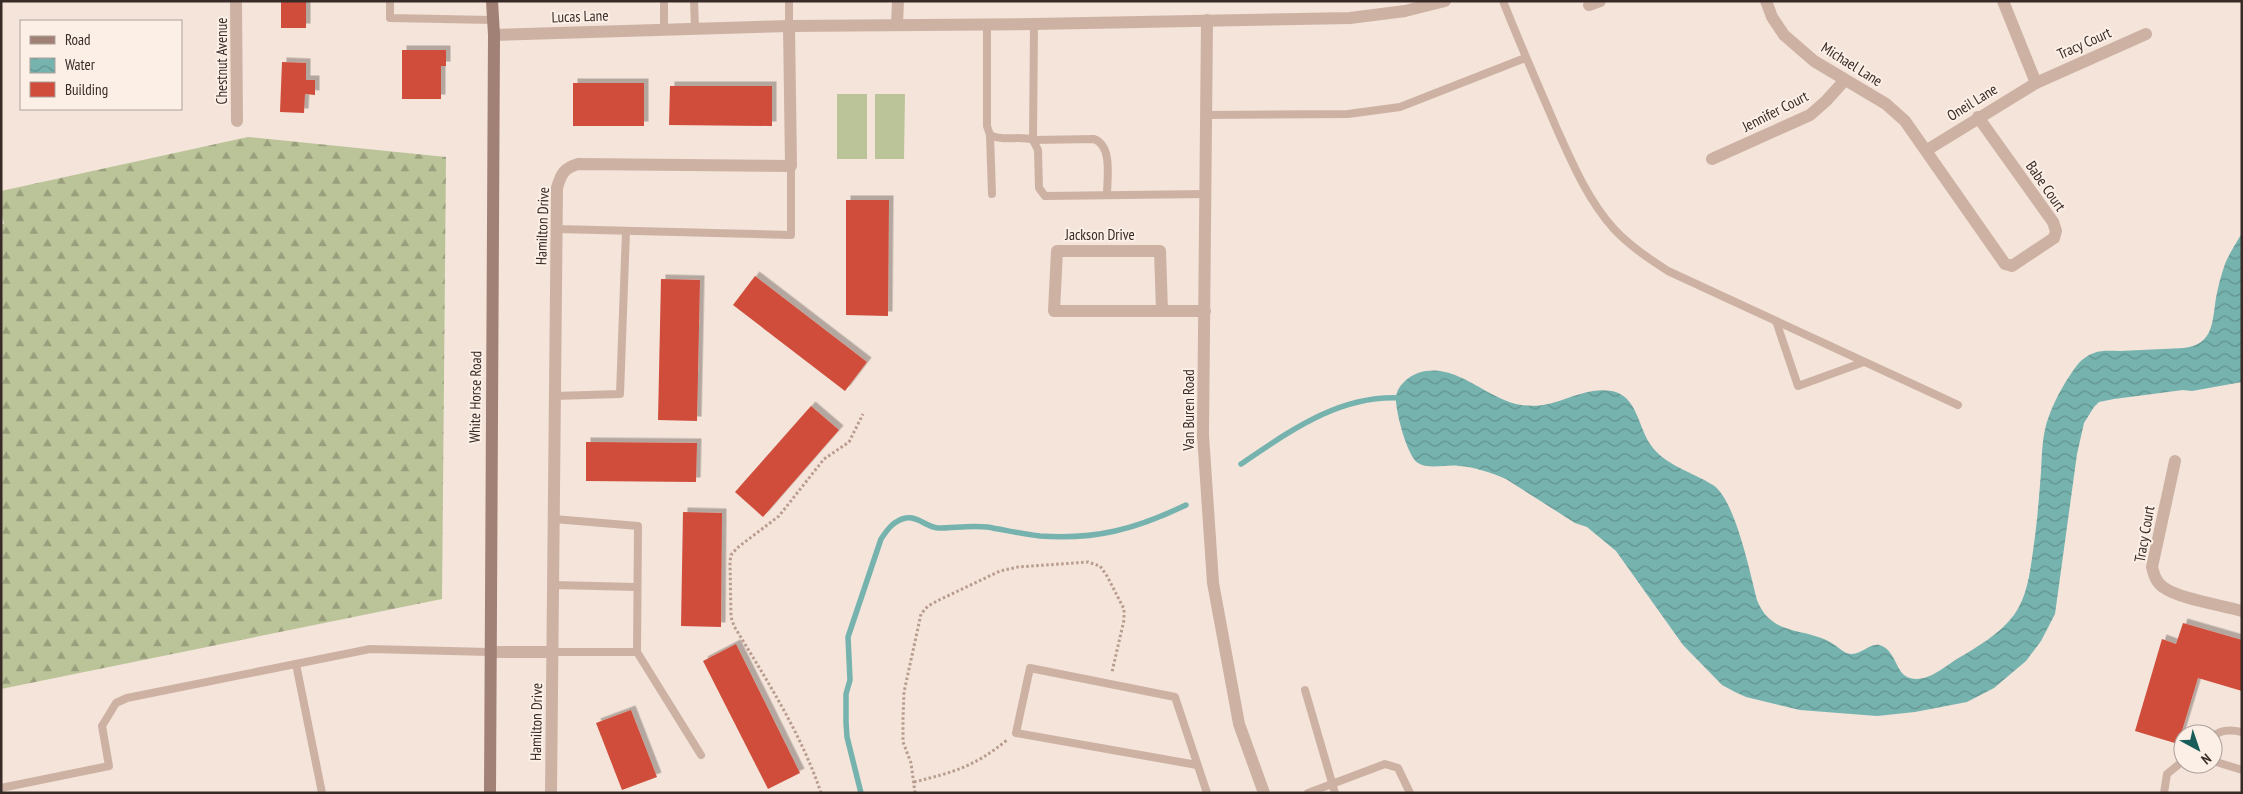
<svg xmlns="http://www.w3.org/2000/svg" width="2243" height="794" viewBox="0 0 2243 794" font-family="'PT Sans Narrow',sans-serif">
<defs>
<pattern id="forest-firs" width="22" height="20" patternUnits="userSpaceOnUse" patternTransform="scale(1.25)"><rect width="22" height="20" fill="#bbc498"/><path d="M5 1l3.5 6h-7zM16 11l3.5 6h-7z" fill="#999f7c"/></pattern>
<pattern id="water-waves" width="16" height="10" patternUnits="userSpaceOnUse" patternTransform="scale(1.25)"><rect width="16" height="10" fill="#76b3af"/><path d="M0 5q4-4 8 0t8 0" fill="none" stroke="#62928e"/></pattern>
<filter id="shadow"><feDropShadow dx="4.5" dy="-4.5" stdDeviation="0" flood-color="#0004"/></filter>
</defs>
<rect width="100%" height="100%" fill="#f4e4da"/>
<polygon fill="url(#forest-firs)" points="248,137 446,157 442,599 1,689 1,224 4,224 1,211 1,191"/>
<g fill="#bbc498">
<rect x="837" y="94" width="30" height="65"/>
<polygon points="875,94 905,94 904,159 875,159"/>
</g>
<path fill="url(#water-waves)" d="M 2242,233 L 2242,382 L 2192,391 L 2183,390 L 2114,399 L 2099,402 L 2094,407 L 2084,423 L 2077,454 L 2055,614 L 2041,641 L 2026,661 L 1994,688 L 1967,702 L 1915,712 L 1877,716 L 1800,710 L 1746,697 L 1735,692 L 1722,685 L 1683,645 L 1616,551 L 1587,527 L 1575,523 L 1506,479 C 1492,473 1475,467 1459,466 C 1447,464 1429,470 1418,463 C 1407,456 1395,410 1396,397 C 1397,386 1409,376 1418,373 C 1454,361 1483,396 1516,404 C 1555,413 1578,385 1612,391 C 1637,396 1638,426 1650,444 C 1664,465 1692,472 1713,485 C 1735,499 1750,573 1757,600 C 1773,641 1811,624 1840,649 C 1859,665 1868,637 1884,647 C 1896,654 1897,675 1910,678 C 1927,683 1944,667 1957,659 C 1977,647 2000,634 2014,615 C 2027,597 2030,573 2033,551 C 2037,525 2039,498 2041,472 C 2042,453 2042,434 2049,416 C 2055,399 2067,378 2078,364 C 2082,359 2088,355 2094,353 C 2101,350 2112,351 2120,351 C 2141,350 2163,349 2184,348 C 2214,344 2212,322 2216,298 C 2218,287 2221,275 2225,264 C 2229,254 2236,243 2242,233 Z"/>
<g fill="none" stroke-linecap="round" stroke-linejoin="round">
<g stroke="#76b3af" stroke-width="5.5">
<path d="M 1241,464 C 1290,431 1340,394 1402,398"/>
<path d="M 861,793 L 847,737 L 846,722 L 846,694 L 850,680 L 848,637 L 881,539 C 887,530 894,520 906,518 C 918,516 926,527 938,528 C 954,528 971,525 987,527 C 1005,530 1022,534 1040,536 C 1096,540 1136,529 1186,505"/>
</g>
</g>
<g fill="#d04d3b" filter="url(#shadow)">
<rect x="281" y="1" width="25" height="27"/>
<polygon points="402,50 446,50 446,66 441,66 441,99 402,99"/>
<polygon points="282,62 306,63 306,80 315,80 315,95 305,94 304,113 280,112"/>
<rect x="573" y="83" width="71" height="43"/>
<polygon points="670,86 772,86 772,126 669,125"/>
<polygon points="846,200 889,200 888,316 846,315"/>
<polygon points="755,276 867,362 845,391 733,305"/>
<polygon points="661,279 700,280 697,421 658,420"/>
<polygon points="811,406 839,430 763,517 735,492"/>
<polygon points="586,442 697,443 696,482 586,481"/>
<polygon points="683,512 722,513 721,627 681,626"/>
<polygon points="2183,623 2242,640 2242,691 2198,678 2178,744 2135,731 2162,639 2176,644"/>
<polygon points="736,644 800,773 768,789 703,661"/>
<polygon points="631,710 657,777 622,790 596,723"/>
</g>
<g fill="none" stroke-linecap="round" stroke-linejoin="round">
<g stroke="#b99c8e" stroke-width="3" stroke-dasharray="2.5 2.5" stroke-linecap="butt">
<path d="M 914,782 C 954,772 974,767 1007,740"/>
<path d="M 821,793 C 801,733 766,679 734,626 L 731,617 L 730,562 L 731,555 L 737,548 L 779,516 L 824,459 L 849,442 L 863,414"/>
<polyline points="915,793 911,763 903,742 903,718 904,692 921,614 928,606 939,600 1000,571 1018,567 1088,562 1100,566 1107,576 1124,609 1124,620 1112,672"/>
</g>
<g stroke="#cdb2a4" stroke-width="8">
<polyline points="390,1 390,18 492,20"/>
<polyline points="694,1 695,28"/>
<polyline points="789,1 789,26"/>
<path d="M 1503,1 C 1520,44 1538,85 1556,127 C 1572,163 1588,200 1614,229 C 1630,246 1648,258 1668,271 L 1958,405"/>
<path d="M 987,23 L 987,126 L 990,135 C 1004,142 1019,135 1033,140 L 1038,150 L 1039,188 L 1045,196 L 1206,194"/>
<path d="M 1034,24 L 1033,140 L 1094,139 C 1113,146 1107,178 1107,195"/>
<polyline points="664,29 664,1"/>
<polyline points="1207,115 1348,114 1400,107 1525,58"/>
<polyline points="990,135 992,194"/>
<polyline points="557,229 791,235 791,166"/>
<polyline points="1776,321 1798,386 1864,362"/>
<polyline points="555,396 620,394 626,231"/>
<polyline points="554,519 638,526 637,652 701,755"/>
<polyline points="554,585 637,587"/>
<polyline points="553,652 637,652"/>
<polyline points="296,664 322,793"/>
<polyline points="1305,690 1335,793"/>
<path d="M 2213,737 C 2220,729 2233,730 2242,732"/>
<polyline points="2213,761 2242,770"/>
<polyline points="1197,765 1016,733 1030,668 1175,697 1207,793"/>
<polyline points="1,788 109,766 102,726 116,703 127,698 370,649 489,652"/>
<polyline points="1308,793 1385,764 1398,768 1410,793"/>
<polyline points="2164,793 2167,774 2183,761"/>
</g>
<g stroke="#cdb2a4" stroke-width="12">
<polyline points="236,1 237,121"/>
<polyline points="1766,1 1772,17 1784,35 1814,61 1886,104 1905,121 2005,264 2012,266 2054,238 2056,231 2053,222 1978,117"/>
<polyline points="2003,1 2036,83"/>
<polyline points="1589,5 1600,1"/>
<polyline points="1207,20 1203,435 1213,583 1239,724 1264,793"/>
<polyline points="897,24 898,1"/>
<polyline points="494,35 789,26 1034,24 1350,18 1405,11 1445,1"/>
<polyline points="1927,150 2036,83 2146,34"/>
<polyline points="1712,159 1810,115 1826,101 1844,81"/>
<polyline points="1162,311 1160,251 1057,251 1054,311 1205,311"/>
<path d="M 2175,461 L 2152,567 C 2154,575 2156,582 2163,587 C 2179,599 2221,605 2242,611"/>
<polyline points="489,652 553,652"/>
<path d="M 551,793 L 557,188 C 561,174 564,168 578,164 L 791,166 L 789,26"/>
</g>
<polyline stroke="#a18076" stroke-width="12" points="490,793 494,35 492,1"/>
</g>
<g text-anchor="middle" dominant-baseline="central" stroke-width="4" stroke-linejoin="round" paint-order="stroke">
<g font-size="15" fill="#382a27" stroke="#fbefe6">
<text transform="translate(580 16) rotate(-2)">Lucas Lane</text>
<text transform="translate(2084 43) rotate(-24)">Tracy Court</text>
<text transform="translate(221 61) rotate(-90)">Chestnut Avenue</text>
<text transform="translate(1852 64) rotate(32)">Michael Lane</text>
<text transform="translate(1972 102) rotate(-32)">Oneil Lane</text>
<text transform="translate(1775 111) rotate(-27)">Jennifer Court</text>
<text transform="translate(2046 186) rotate(55)">Babe Court</text>
<text transform="translate(542 226) rotate(-88)">Hamilton Drive</text>
<text x="1100" y="234">Jackson Drive</text>
<text transform="translate(475 397) rotate(-89)">White Horse Road</text>
<text transform="translate(1188 410) rotate(-90)">Van Buren Road</text>
<text transform="translate(2144 534) rotate(-80)">Tracy Court</text>
<text transform="translate(536 722) rotate(-89)">Hamilton Drive</text>
</g>
</g>
<rect width="2243" height="794" fill="none" stroke="#382a27" stroke-width="5"/>
<rect x="20" y="20" width="162" height="90" fill="#fbefe6" stroke="#ada09a"/>
<rect x="30" y="36" width="25" height="8" fill="#a18076" stroke="#ada09a"/>
<text x="65" y="45" font-size="15" fill="#382a27">Road</text>
<rect x="30" y="58" width="25" height="15" fill="url(#water-waves)" stroke="#ada09a"/>
<text x="65" y="70" font-size="15" fill="#382a27">Water</text>
<rect x="30" y="82" width="25" height="15" fill="#d04d3b" stroke="#ada09a"/>
<text x="65" y="95" font-size="15" fill="#382a27">Building</text>
<g transform="translate(2198 749) rotate(140)"><circle r="24" fill="#fbefe6" stroke="#ada09a"/>
<path d="M0-4L9 19L0 12L-9 19Z" fill="#185d59"/>
<text y="-8" font-size="14" font-weight="bold" text-anchor="middle" fill="#382a27">N</text>
</g>
</svg>
